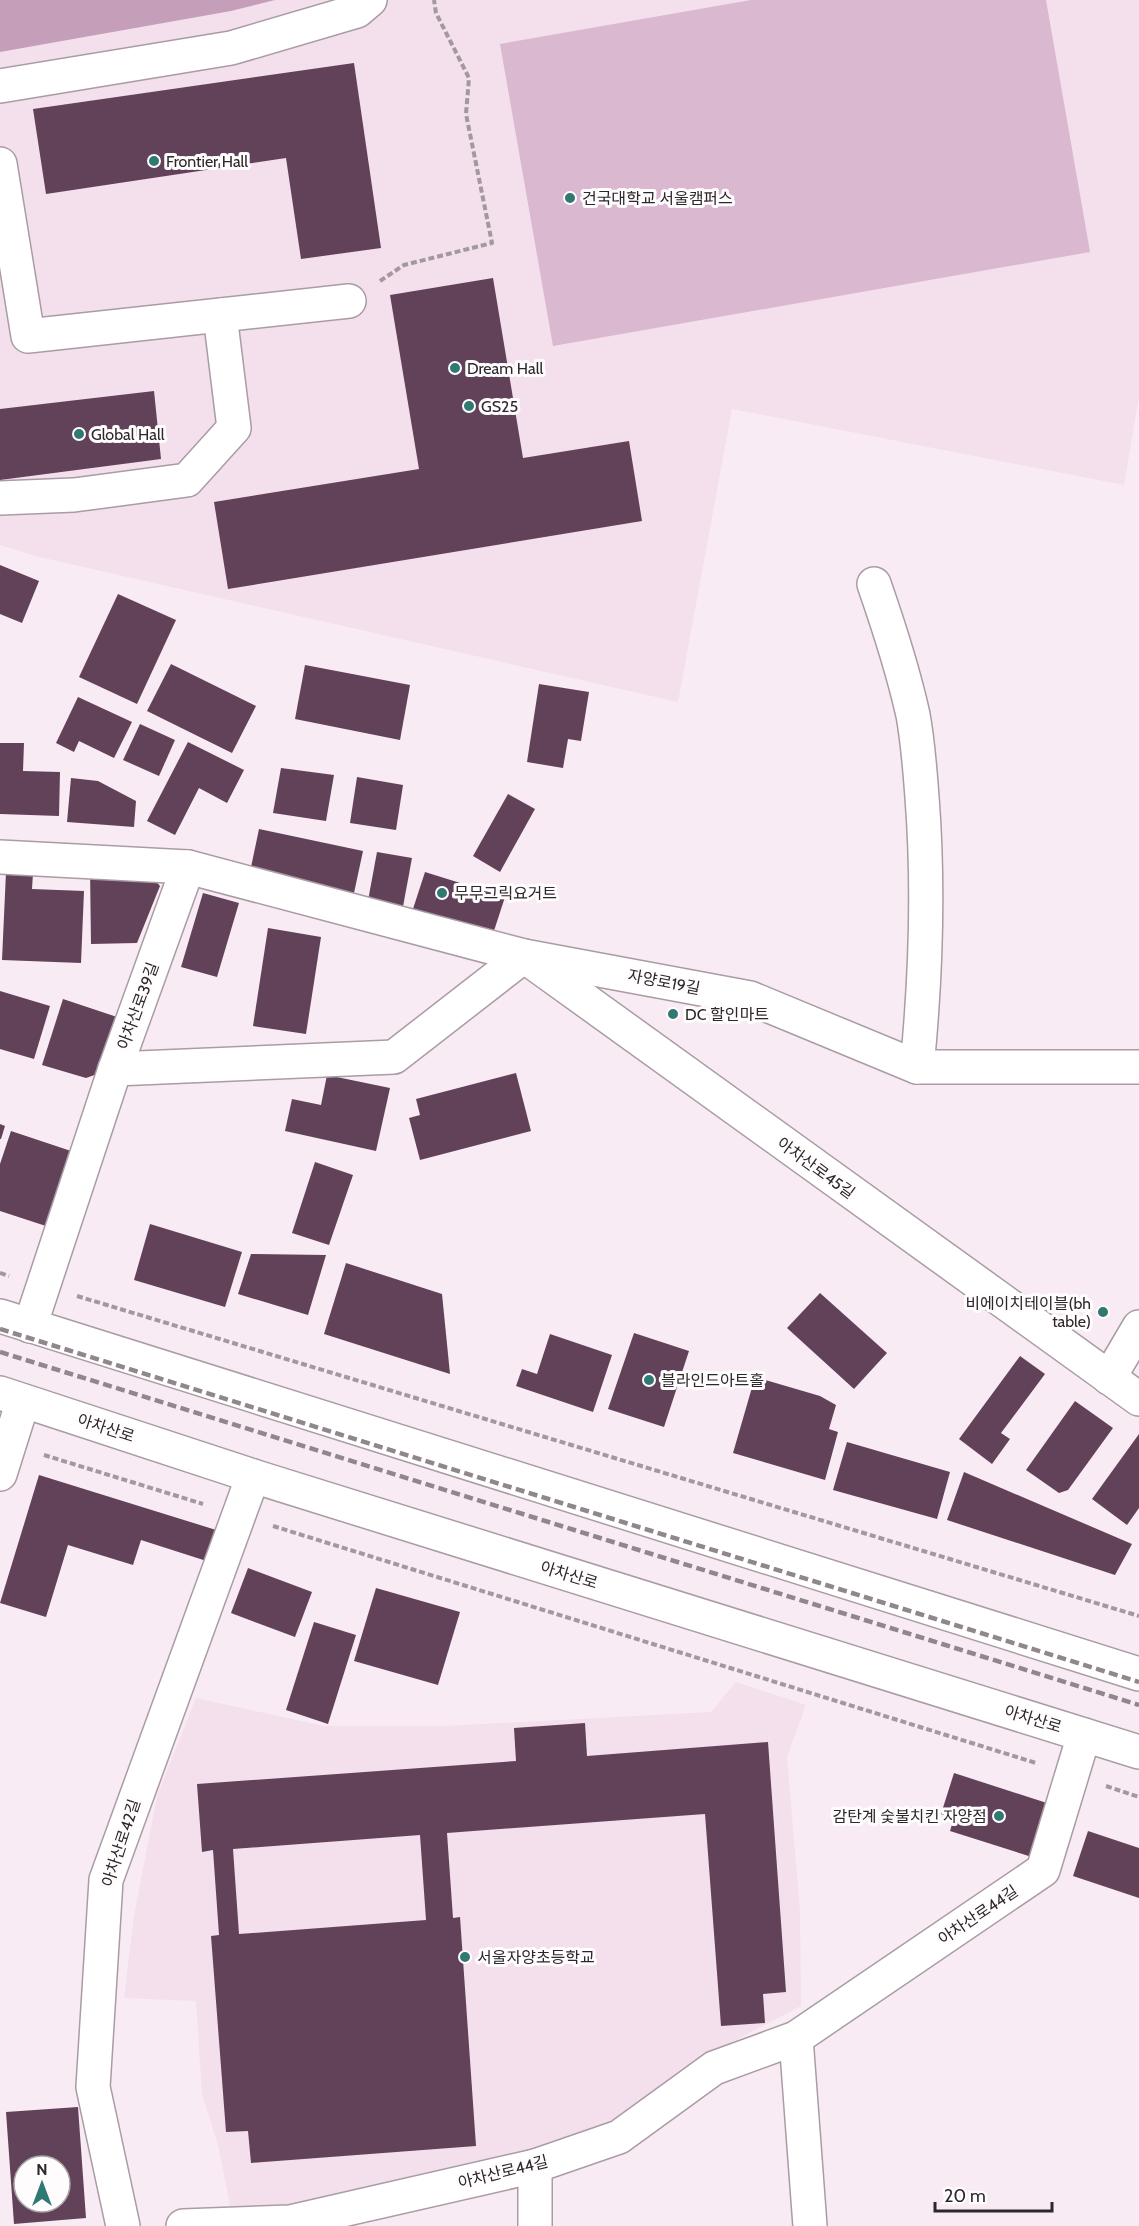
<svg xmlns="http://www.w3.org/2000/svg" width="1139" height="2226" viewBox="0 0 1139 2226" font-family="Cabin,'Noto Sans KR',sans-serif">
<rect width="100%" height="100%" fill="#f9ebf4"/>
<g fill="#f4dfed">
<polygon points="0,0 1139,0 1139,396 1124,485 732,409 678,702 35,556 0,545"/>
<polygon points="736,1682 806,1705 787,1757 800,1911 801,2006 682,2068 612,2128 543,2151 341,2197 257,2209 231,2210 218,2145 202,2095 196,2001 124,1998 134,1916 157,1796 196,1698 324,1726 444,1726 711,1712"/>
</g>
<polygon fill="#dab8cf" points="751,0 1046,0 1090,252 553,346 500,44"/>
<polygon fill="#c59fb9" points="0,0 275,0 231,11 0,52"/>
<g fill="#624259" fill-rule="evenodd">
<polygon points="354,63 381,248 301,259 286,158 46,194 33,109"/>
<polygon points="493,278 523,458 629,441 642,521 228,589 214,502 419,469 390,295"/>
<polygon points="154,391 161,459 0,480 0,409"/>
<polygon points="0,565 39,581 22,623 0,614"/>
<polygon points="118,594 176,620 137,704 79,677"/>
<polygon points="171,664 256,706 232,753 147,711"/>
<polygon points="305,665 410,685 400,740 295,719"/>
<polygon points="539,684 589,692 581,741 568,739 563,768 527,762"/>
<polygon points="78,697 132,722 114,758 79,741 74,752 56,743"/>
<polygon points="140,724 175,740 159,776 123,760"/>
<polygon points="188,742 244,770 227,803 199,788 175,835 147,821"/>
<polygon points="0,743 24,743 23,771 60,772 59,816 0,814"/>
<polygon points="281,768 334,775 326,821 273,813"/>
<polygon points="357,777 403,785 396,830 350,823"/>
<polygon points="71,778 98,781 136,801 134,827 67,822"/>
<polygon points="508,794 535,809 500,872 473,856"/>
<polygon points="259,829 363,851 354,893 250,872"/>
<polygon points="377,852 412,858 402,912 367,906"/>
<polygon points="144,868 160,886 137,943 91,944 90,869"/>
<polygon points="6,872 33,873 32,889 84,891 81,963 2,960"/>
<polygon points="425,872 505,897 491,940 411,915"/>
<polygon points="203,893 239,903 217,977 181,967"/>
<polygon points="268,928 321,937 306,1034 253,1026"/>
<polygon points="0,991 50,1006 34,1059 0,1049"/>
<polygon points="63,999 120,1018 103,1072 86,1078 42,1065"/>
<polygon points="516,1073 531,1131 420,1160 409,1118 420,1115 416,1099"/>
<polygon points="327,1075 390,1088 376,1151 285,1131 292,1099 321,1105"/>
<polygon points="0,1124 5,1126 1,1139 0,1139"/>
<polygon points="11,1131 74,1152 49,1227 0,1211 0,1164"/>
<polygon points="315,1162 353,1175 329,1245 292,1233"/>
<polygon points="150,1224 242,1252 225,1307 134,1280"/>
<polygon points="251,1254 326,1255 308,1315 238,1294"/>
<polygon points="346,1263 442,1294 450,1374 324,1334"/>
<polygon points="820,1293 887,1353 854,1389 787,1328"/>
<polygon points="634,1333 689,1351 664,1427 608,1409"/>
<polygon points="550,1334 612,1355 593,1412 516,1386 522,1369 537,1374"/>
<polygon points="1020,1356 1045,1374 1001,1433 1010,1439 992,1464 959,1439"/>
<polygon points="755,1377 820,1396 836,1405 829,1429 838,1432 825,1480 733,1453"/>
<polygon points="1075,1401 1113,1428 1068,1490 1059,1493 1026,1470"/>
<polygon points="1139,1434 1139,1508 1127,1525 1092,1499"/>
<polygon points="847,1442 950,1472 937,1519 833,1490"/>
<polygon points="964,1472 1132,1544 1115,1575 947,1520"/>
<polygon points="39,1475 229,1534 219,1565 141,1540 133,1565 68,1545 46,1617 0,1603"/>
<polygon points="248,1568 312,1592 295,1637 231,1613"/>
<polygon points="376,1588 460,1612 438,1685 354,1661"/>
<polygon points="314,1622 356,1635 328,1724 286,1710"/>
<path d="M 585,1723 L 587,1756 L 768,1742 L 786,1992 L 763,1994 L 765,2023 L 721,2026 L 705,1814 L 447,1833 L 453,1918 L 460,1917 L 476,2146 L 251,2163 L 248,2131 L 226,2132 L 211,1936 L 219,1935 L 213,1850 L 202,1852 L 197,1784 L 516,1761 L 514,1728 ZM 420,1835 L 426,1920 L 239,1934 L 233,1849 Z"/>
<polygon points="954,1773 1053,1805 1035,1858 950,1831 954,1818 941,1814"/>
<polygon points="1088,1831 1139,1848 1139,1898 1073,1876"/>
<path d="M 78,2107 L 86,2218 L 14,2224 L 6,2112 ZM 24,2166 L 60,2166 L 60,2202 L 24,2202 Z"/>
</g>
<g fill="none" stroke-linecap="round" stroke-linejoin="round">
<defs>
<g id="street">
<polyline points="0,86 231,48 357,11 370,0"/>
<polyline points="0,164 28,336 349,301"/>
<polyline points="0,498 74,495 187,480 234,428 220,315"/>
<path d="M 874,584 C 889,627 903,670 913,715 C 918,742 920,770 922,797 C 929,888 926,976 917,1067"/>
<polyline points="0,857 188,867 524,956 750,998 917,1067 1139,1067"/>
<polyline points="115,1069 394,1057 524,956 1139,1399"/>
<polyline points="30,1326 115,1069 188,867"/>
<polyline points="1109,1378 1139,1327"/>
<polyline points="0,1474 23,1401"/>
<polyline points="796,2038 810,2226"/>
<polyline points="123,2226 93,2087 106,1880 253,1476"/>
<polyline points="183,2226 290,2222 535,2166 619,2137 714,2068 796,2038 1043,1870 1084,1735"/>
<polyline points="535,2226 535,2166"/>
</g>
<g id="secondary">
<polyline points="0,1316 1139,1674"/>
<polyline points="0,1393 253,1476 1139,1752"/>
</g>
</defs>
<use href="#street" stroke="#a99ca4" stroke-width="36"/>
<use href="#secondary" stroke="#a99ca4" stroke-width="36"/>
<g stroke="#a2989e" stroke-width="4" stroke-dasharray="6 3" stroke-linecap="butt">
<polyline points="380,281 404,265 492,243 466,114 469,78 436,13 434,0"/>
<polyline points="0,1273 9,1276"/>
<polyline points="77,1296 1139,1616"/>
<polyline points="44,1455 203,1504"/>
<polyline points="273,1526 1036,1763"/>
<polyline points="1106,1786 1139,1797"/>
</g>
<use href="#street" stroke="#fff" stroke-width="33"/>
<use href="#secondary" stroke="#fff" stroke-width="33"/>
<g stroke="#90878d" stroke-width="4.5" stroke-dasharray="9 4.5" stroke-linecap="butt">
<polyline points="0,1329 1139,1682"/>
<polyline points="0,1352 1139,1705"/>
</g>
</g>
<g fill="#307872" stroke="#fffcfe" stroke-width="2">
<circle cx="154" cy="161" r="6"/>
<circle cx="570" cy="198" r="6"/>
<circle cx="455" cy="368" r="6"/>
<circle cx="469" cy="406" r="6"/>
<circle cx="79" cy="434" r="6"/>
<circle cx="442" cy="893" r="6"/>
<circle cx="673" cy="1014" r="6"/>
<circle cx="1103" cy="1312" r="6"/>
<circle cx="649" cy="1380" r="6"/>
<circle cx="999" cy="1816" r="6"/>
<circle cx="465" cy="1957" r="6"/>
</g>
<g text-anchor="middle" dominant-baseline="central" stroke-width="6" stroke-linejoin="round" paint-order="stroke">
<g font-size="16" fill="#2c272a" stroke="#fffcfe" text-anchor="start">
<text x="166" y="161">Frontier Hall</text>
<text x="582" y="198">건국대학교 서울캠퍼스</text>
<text x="467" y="368">Dream Hall</text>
<text x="481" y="406">GS25</text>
<text x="91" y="434">Global Hall</text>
<text x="454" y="893">무무그릭요거트</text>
<text x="685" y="1014">DC 할인마트</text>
<text x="1091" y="1303" text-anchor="end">비에이치테이블(bh<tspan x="1091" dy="18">table)</tspan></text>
<text x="661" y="1380">블라인드아트홀</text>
<text x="987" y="1816" text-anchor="end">감탄계 숯불치킨 자양점</text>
<text x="477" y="1957">서울자양초등학교</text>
</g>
<g font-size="16" fill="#2c272a" stroke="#fffcfe">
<text transform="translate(664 982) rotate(11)">자양로19길</text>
<text transform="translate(138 1006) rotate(-70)">아차산로39길</text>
<text transform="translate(816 1168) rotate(36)">아차산로45길</text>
<text transform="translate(106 1428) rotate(18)">아차산로</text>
<text transform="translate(569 1575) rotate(17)">아차산로</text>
<text transform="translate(1033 1719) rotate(17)">아차산로</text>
<text transform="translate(121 1843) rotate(-72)">아차산로42길</text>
<text transform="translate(978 1915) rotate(-34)">아차산로44길</text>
<text transform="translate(503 2172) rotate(-14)">아차산로44길</text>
</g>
</g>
<g transform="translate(42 2184)"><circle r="28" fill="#fffcfe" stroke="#aba7a9" stroke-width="1.5"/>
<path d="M0-4.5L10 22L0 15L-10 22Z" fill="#307872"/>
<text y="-9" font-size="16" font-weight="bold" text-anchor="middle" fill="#2c272a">N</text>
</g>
<path d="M935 2202v9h117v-9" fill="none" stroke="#2c272a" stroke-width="3"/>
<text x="944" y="2202" font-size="18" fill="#2c272a" stroke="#fffcfe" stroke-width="4.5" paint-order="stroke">20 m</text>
</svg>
